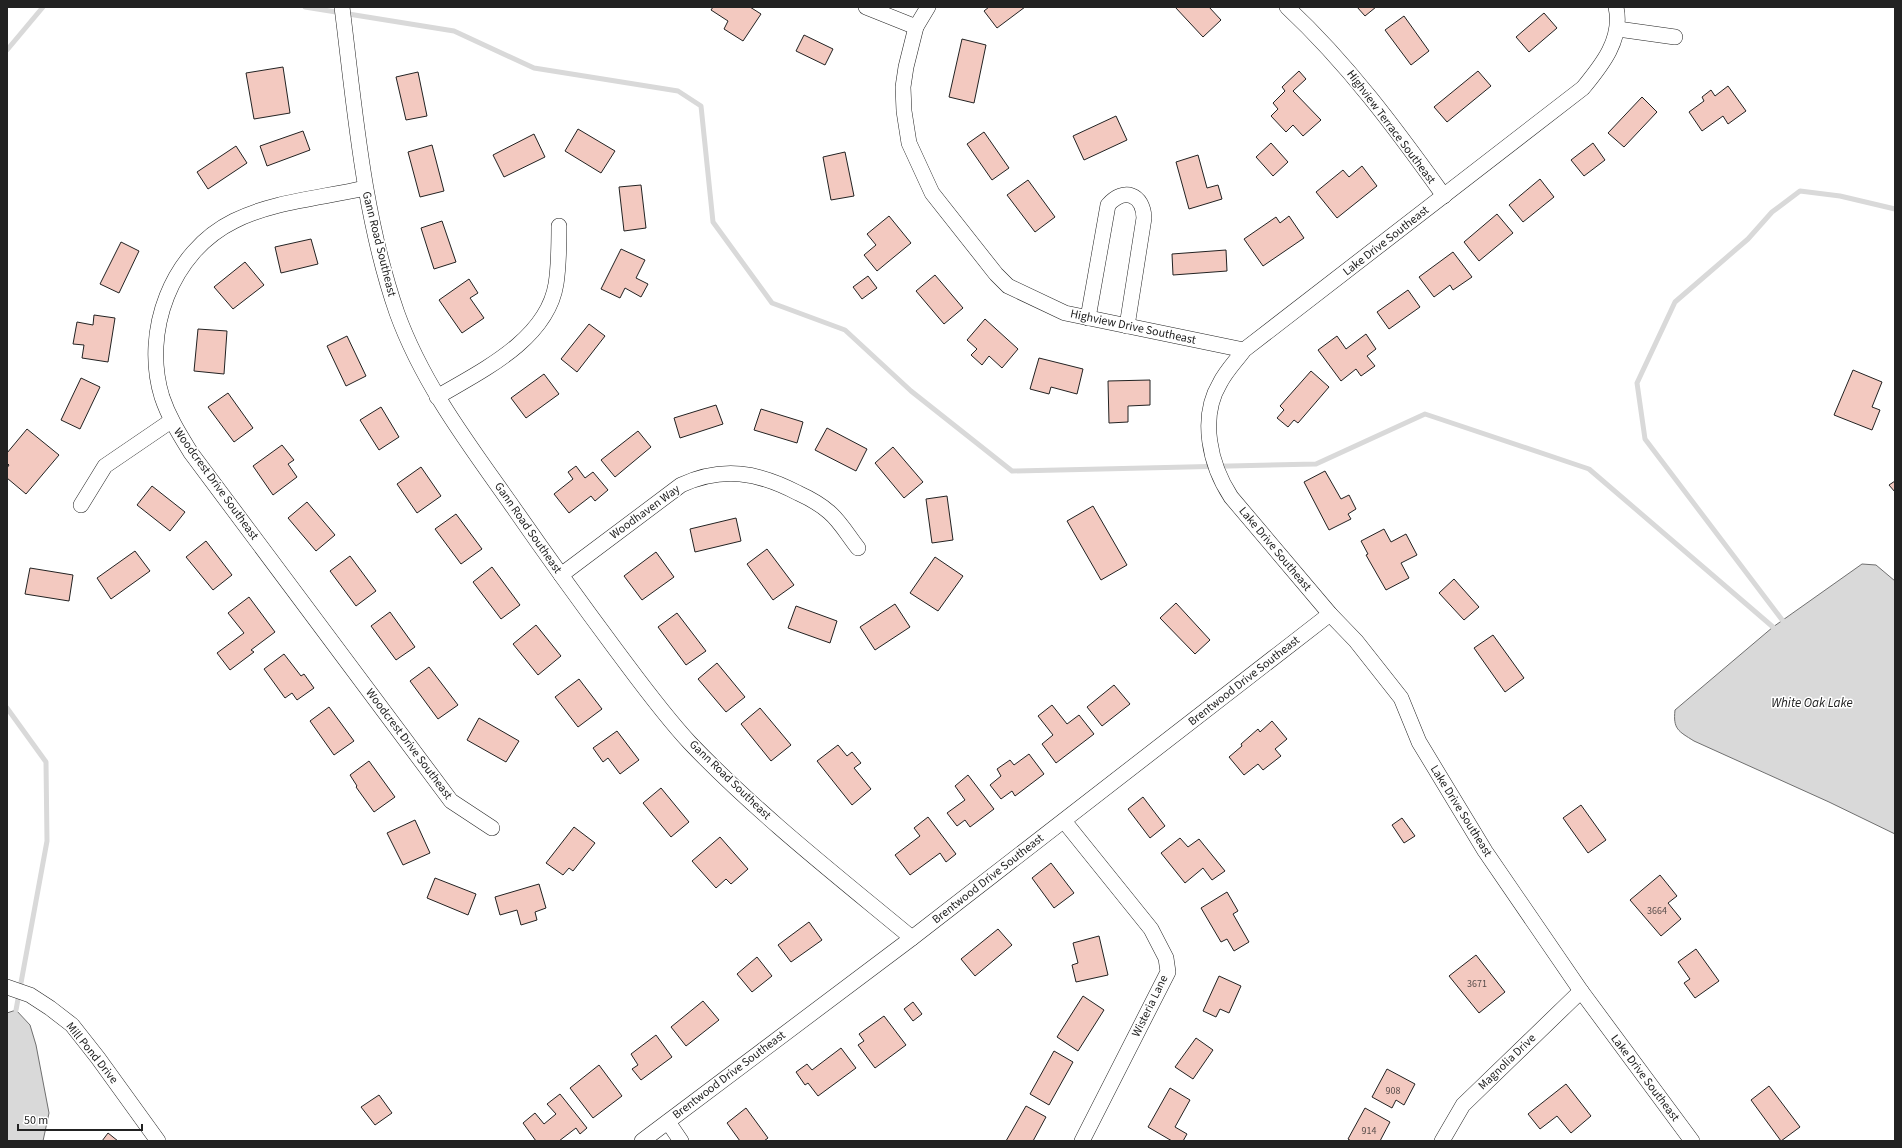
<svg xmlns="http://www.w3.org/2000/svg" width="1902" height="1148" viewBox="0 0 1902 1148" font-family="'Source Sans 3',sans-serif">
<rect width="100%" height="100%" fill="#fff"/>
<g fill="#d9d9d9" stroke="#6f6f6f">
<path d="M 1862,564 L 1876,565 L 1895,581 L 1895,834 L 1829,802 L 1694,741 C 1678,731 1673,729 1675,710 L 1773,627 Z"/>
<polygon points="16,1010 30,1025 36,1045 49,1113 43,1141 7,1141 7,1013"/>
</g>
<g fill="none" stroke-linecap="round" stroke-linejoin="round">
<g stroke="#d9d9d9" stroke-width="5">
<polyline points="305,7 454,31 534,68 678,91 701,106 713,222 772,303 845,330 911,391 1012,471 1316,464 1425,414 1589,469 1773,627"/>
<polyline points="7,50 43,7"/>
<polyline points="1783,621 1645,439 1637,383 1675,302 1748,239 1772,212 1800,191 1840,196 1895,209"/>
<polyline points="7,708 46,762 47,841 16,1010"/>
</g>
</g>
<g fill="#f3c9c0" stroke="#222">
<polygon points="713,7 750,7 761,14 743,41 724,29 728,21 711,10"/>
<polygon points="989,7 1025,7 997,28 984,11"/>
<polygon points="1175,7 1209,7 1221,20 1203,37"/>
<polygon points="1357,7 1376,7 1365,16"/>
<polygon points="1544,13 1557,28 1529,52 1516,37"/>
<polygon points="1404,16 1429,51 1411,65 1385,30"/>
<polygon points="804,35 833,49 825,65 796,51"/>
<polygon points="962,39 986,45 974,103 949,97"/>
<polygon points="283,67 290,113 254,119 246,73"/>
<polygon points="1299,71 1306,79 1293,91 1321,120 1303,136 1293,125 1286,132 1271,116 1278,109 1273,103 1285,91 1282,87"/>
<polygon points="1478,71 1491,86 1447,122 1434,107"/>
<polygon points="418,72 427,116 406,120 396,77"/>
<polygon points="1728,86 1746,111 1728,124 1723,116 1702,131 1689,112 1704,101 1702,97 1711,90 1715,96"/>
<polygon points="1642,97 1657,112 1624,147 1608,133"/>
<polygon points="1116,116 1127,140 1084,160 1073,136"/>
<polygon points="578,129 615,151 601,173 565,151"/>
<polygon points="303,131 310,150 267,166 260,146"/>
<polygon points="984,132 1009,168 992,180 967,144"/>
<polygon points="534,134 545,157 504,177 493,155"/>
<polygon points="1271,143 1288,162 1273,176 1256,157"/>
<polygon points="1593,143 1605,160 1584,176 1571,160"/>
<polygon points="432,145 444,191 420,197 408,152"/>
<polygon points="236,146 247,163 208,189 197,172"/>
<polygon points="845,152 854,196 831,200 823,157"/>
<polygon points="1198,155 1207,188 1218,185 1222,199 1189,209 1176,162"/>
<polygon points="1362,166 1377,186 1337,218 1316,192 1343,170 1349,177"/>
<polygon points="1540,179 1554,197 1523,222 1509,205"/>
<polygon points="1028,180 1055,217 1035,232 1007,195"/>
<polygon points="641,185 646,228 624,231 619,187"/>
<polygon points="1497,214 1513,233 1479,261 1464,242"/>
<polygon points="889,216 911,243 877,271 864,255 876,245 867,234"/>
<polygon points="1289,216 1304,238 1263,266 1244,239 1276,217 1280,223"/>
<polygon points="442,221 456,262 434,269 421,228"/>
<polygon points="311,239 318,264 281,273 275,247"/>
<polygon points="121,242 139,251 119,293 100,284"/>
<polygon points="621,249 645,260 636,278 648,284 641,297 625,288 620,298 601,289"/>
<polygon points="1226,250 1227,271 1173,275 1172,254"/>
<polygon points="1453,252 1472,277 1453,290 1450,285 1434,297 1419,277"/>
<polygon points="245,262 264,285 233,309 214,287"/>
<polygon points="935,275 963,308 944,324 916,291"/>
<polygon points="868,276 877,288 862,299 853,287"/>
<polygon points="469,279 478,293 470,298 484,318 462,333 439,300"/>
<polygon points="1408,290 1420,307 1389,329 1377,312"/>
<polygon points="94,315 115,318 108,362 82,358 84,345 73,344 77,322 93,325"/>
<polygon points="985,319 1018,349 1002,368 989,356 982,365 971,355 977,349 967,340"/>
<polygon points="589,324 605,336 577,372 561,359"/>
<polygon points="198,329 227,331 224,374 194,371"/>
<polygon points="1366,334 1376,349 1367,356 1375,366 1361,376 1356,369 1341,381 1318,350 1337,336 1346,349"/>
<polygon points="347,336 366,376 346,386 327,346"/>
<polygon points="1039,358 1083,369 1077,394 1051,387 1049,394 1030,389"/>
<polygon points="1853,370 1882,382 1872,407 1880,410 1872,430 1834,415"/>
<polygon points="1311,371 1329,387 1298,423 1294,420 1288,427 1277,418 1284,410 1280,406"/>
<polygon points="544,374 559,394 526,418 511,398"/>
<polygon points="81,378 100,387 80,429 61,420"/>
<polygon points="1150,380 1150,405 1128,406 1128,422 1109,423 1108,381"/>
<polygon points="228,393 253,428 234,442 208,407"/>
<polygon points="716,405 723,424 680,438 674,418"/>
<polygon points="381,407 399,437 379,450 360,420"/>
<polygon points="761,409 803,422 797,443 754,430"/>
<polygon points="827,428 867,449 856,471 815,450"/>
<polygon points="27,429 59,455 26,494 7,478 7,468 9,465 7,463 7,453"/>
<polygon points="638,431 651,447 615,477 601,460"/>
<polygon points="282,445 294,460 288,464 297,477 273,495 253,466"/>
<polygon points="893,447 923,482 904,498 875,463"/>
<polygon points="576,466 585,478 593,472 608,490 595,501 591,496 569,513 554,494 573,479 568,472"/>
<polygon points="421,467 441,496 417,513 397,484"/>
<polygon points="1325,471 1341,499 1349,495 1356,509 1348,514 1351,519 1329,530 1304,482"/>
<polygon points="1895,481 1895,492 1889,485"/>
<polygon points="152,486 185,512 170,531 137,505"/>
<polygon points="947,496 953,540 932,543 926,499"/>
<polygon points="307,502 335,535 316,551 288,518"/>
<polygon points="1093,506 1127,565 1101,580 1067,521"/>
<polygon points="456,514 482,549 461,564 435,529"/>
<polygon points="736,518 741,541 695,552 690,529"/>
<polygon points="1384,529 1391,542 1406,534 1417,555 1401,563 1409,578 1386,590 1366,555 1368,554 1361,541"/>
<polygon points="206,541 232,575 213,590 186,557"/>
<polygon points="767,549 794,585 773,600 747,564"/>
<polygon points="135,551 150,571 111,599 97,578"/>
<polygon points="656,552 674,577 642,600 624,576"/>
<polygon points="350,556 376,591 356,606 330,571"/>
<polygon points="935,557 963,576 938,611 910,593"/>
<polygon points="492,567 520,605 501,619 473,582"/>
<polygon points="30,568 73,575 69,601 25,594"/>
<polygon points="1454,579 1479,607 1464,620 1439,593"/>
<polygon points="249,597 275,632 251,650 254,652 230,670 217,653 244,633 228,613"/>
<polygon points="1176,603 1210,640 1195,654 1160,618"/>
<polygon points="895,604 910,627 875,650 860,627"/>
<polygon points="796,606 837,621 830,643 788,628"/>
<polygon points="390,612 415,647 396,660 371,626"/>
<polygon points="677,613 706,651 686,665 658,627"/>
<polygon points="536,625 561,656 538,675 513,644"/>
<polygon points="1493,635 1524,678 1505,692 1474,648"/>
<polygon points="284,654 301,676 304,674 314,688 297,700 292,693 285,698 264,669"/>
<polygon points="717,663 745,697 726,712 698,679"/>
<polygon points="429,667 458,705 438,719 410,681"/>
<polygon points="579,679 602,709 578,727 555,697"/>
<polygon points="1114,685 1130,704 1102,726 1087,707"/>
<polygon points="1052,705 1067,724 1079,715 1094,734 1056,763 1042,744 1053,735 1038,716"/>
<polygon points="329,707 354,741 334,755 310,721"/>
<polygon points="760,708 791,745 771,761 741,724"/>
<polygon points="479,718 519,741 506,762 467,740"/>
<polygon points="1272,721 1287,739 1275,749 1281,756 1263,770 1258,764 1244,775 1229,757 1242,746 1241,744 1258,729 1260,732"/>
<polygon points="617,731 639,760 620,774 608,758 603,762 593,748"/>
<polygon points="838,745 847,756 852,752 861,763 854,768 871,789 852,805 817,761"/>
<polygon points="1029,754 1044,774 1015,796 1012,791 1001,799 990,785 1001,776 997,769 1010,760 1014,765"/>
<polygon points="369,761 395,797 374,812 356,787 357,786 350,775"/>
<polygon points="968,775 994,809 970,827 965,820 957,826 947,813 965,800 955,786"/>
<polygon points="661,788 689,822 671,837 643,803"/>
<polygon points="1143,797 1165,826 1150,838 1128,809"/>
<polygon points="1581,805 1606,840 1588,853 1563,818"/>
<polygon points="928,817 956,854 946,862 940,853 910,875 895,855 920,836 914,828"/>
<polygon points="1402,818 1415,836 1404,843 1392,825"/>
<polygon points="415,820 430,853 403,865 387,833"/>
<polygon points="574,827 595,843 573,871 569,868 563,875 546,863"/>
<polygon points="720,837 748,869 731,884 726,879 716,888 692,861"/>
<polygon points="1180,838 1188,847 1199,839 1225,871 1212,880 1203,868 1185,883 1161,853"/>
<polygon points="1051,863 1074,893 1054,908 1032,878"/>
<polygon points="1660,875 1677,896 1668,903 1681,919 1661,936 1630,900"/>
<polygon points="435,878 476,894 468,915 427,898"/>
<polygon points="539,884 546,908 535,912 537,920 521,925 517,910 500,915 495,897"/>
<polygon points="1227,892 1238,911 1233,914 1249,942 1234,951 1227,939 1221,942 1201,908"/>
<polygon points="809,922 822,940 791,962 778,945"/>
<polygon points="998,929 1012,945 975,976 961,959"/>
<polygon points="1099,936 1108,975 1076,982 1072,965 1078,963 1073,943"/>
<polygon points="1696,949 1719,981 1695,998 1684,983 1690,979 1678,962"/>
<polygon points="1476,955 1505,992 1479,1013 1449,976"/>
<polygon points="757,957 772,976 752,992 737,974"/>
<polygon points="1219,976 1241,986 1229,1013 1220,1009 1216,1017 1203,1011"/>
<polygon points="1083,996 1104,1010 1078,1051 1057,1037"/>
<polygon points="703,1001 719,1020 686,1046 671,1027"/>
<polygon points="913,1002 922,1014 913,1021 904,1009"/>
<polygon points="884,1016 906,1045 875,1068 858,1045 864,1041 859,1034"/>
<polygon points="656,1035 672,1057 641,1080 632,1069 638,1065 631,1054"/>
<polygon points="1196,1038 1213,1050 1193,1079 1175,1067"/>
<polygon points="841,1048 856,1068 818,1096 808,1083 805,1085 796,1072 807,1064 812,1070"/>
<polygon points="1054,1051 1073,1062 1049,1105 1030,1094"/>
<polygon points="599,1065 622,1096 593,1118 570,1088"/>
<polygon points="1387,1069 1415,1084 1404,1105 1396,1100 1392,1108 1372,1097"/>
<polygon points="1566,1084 1591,1116 1571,1133 1557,1116 1540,1129 1528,1114"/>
<polygon points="1769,1086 1800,1127 1781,1141 1751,1100"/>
<polygon points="1170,1088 1190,1100 1175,1127 1187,1134 1183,1141 1172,1141 1148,1127"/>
<polygon points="560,1094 587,1128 580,1134 576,1128 559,1141 536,1141 523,1123 535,1113 544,1124 556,1114 547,1104"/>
<polygon points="379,1095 392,1113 375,1125 361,1107"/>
<polygon points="1026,1106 1046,1117 1033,1141 1006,1141"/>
<polygon points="746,1108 768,1138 764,1141 740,1141 727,1123"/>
<polygon points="1365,1108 1390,1122 1380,1141 1351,1141 1348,1139"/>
<polygon points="108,1133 118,1141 102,1141"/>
</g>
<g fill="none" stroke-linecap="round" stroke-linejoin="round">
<defs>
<g id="street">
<path d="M 342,7 C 355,110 363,215 397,313 C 423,385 470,446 513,507 C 547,556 581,603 616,650 C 640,682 663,714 690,743 C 758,814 836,875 912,938"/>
<polyline points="866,7 916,27"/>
<polyline points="928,7 916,27 906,67 903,87 904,111 909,143 932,193 996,274 1008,286 1065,313 1244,350"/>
<path d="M 1287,7 C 1348,64 1396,129 1444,196"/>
<path d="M 1616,7 C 1623,39 1602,65 1583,88 L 1244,350 C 1236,361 1226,371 1220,383 C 1199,418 1210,465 1231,497 L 1330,614 L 1356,641 L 1401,698 L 1419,742 L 1485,851 L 1581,991 L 1692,1141"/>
<polyline points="1618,29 1675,37"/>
<path d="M 365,188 C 322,198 274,201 234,221 C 171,252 142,332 162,397 C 169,418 180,435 191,453 L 451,801 L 492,828"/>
<path d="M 1088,318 L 1108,205 C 1124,187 1143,194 1144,218 L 1127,326"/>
<path d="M 437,397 C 481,371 547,340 556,284 C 559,265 559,245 559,226"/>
<polyline points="81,505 105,466 171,421"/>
<path d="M 561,575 L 681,485 C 723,466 758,472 798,493 C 809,498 820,504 829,512 C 840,521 849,537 858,548"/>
<polyline points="1064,821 1151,929 1166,958 1168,972 1082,1141"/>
<polyline points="7,987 30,995 50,1008 72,1025 98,1058 158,1141"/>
<polyline points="668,1122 681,1141"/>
<polyline points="642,1141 912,938 1330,614"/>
<polyline points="1442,1141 1463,1105 1581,991"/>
</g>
</defs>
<use href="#street" stroke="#222" stroke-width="16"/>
<use href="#street" stroke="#fff" stroke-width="15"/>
</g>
<g text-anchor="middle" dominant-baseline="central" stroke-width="3" stroke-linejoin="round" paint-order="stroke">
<g font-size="10" fill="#564c4a">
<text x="1657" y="911">3664</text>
<text x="1477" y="984">3671</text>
<text x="1393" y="1091">908</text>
<text x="1369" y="1131">914</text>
</g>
<g font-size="12" fill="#222" stroke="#fff">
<text transform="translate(1391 127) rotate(53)">Highview Terrace Southeast</text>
<text transform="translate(1386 241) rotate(-38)">Lake Drive Southeast</text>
<text transform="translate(379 244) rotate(76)">Gann Road Southeast</text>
<text transform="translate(1133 327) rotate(12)">Highview Drive Southeast</text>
<text transform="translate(216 484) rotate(54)">Woodcrest Drive Southeast</text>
<text transform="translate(645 512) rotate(-36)">Woodhaven Way</text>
<text transform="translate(528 528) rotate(55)">Gann Road Southeast</text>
<text transform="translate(1275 549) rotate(50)">Lake Drive Southeast</text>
<text transform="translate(1244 681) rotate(-38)">Brentwood Drive Southeast</text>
<text transform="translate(409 744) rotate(53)">Woodcrest Drive Southeast</text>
<text transform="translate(730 780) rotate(44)">Gann Road Southeast</text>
<text transform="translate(1461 811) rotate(58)">Lake Drive Southeast</text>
<text transform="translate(988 879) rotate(-38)">Brentwood Drive Southeast</text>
<text transform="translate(1150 1006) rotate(-64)">Wisteria Lane</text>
<text transform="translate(92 1053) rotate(51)">Mill Pond Drive</text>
<text transform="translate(1507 1062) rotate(-44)">Magnolia Drive</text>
<text transform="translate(729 1075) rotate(-37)">Brentwood Drive Southeast</text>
<text transform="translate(1645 1078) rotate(53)">Lake Drive Southeast</text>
</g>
<g font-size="13" font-style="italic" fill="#222" stroke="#fff">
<text x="1812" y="703">White Oak Lake</text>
</g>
</g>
<rect width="1902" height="1148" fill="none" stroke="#222222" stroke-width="16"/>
<path d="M18 1124v6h124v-6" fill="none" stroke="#222222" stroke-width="2"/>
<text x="24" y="1124" font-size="12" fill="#222222" stroke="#ffffff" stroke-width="3" paint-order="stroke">50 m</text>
</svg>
